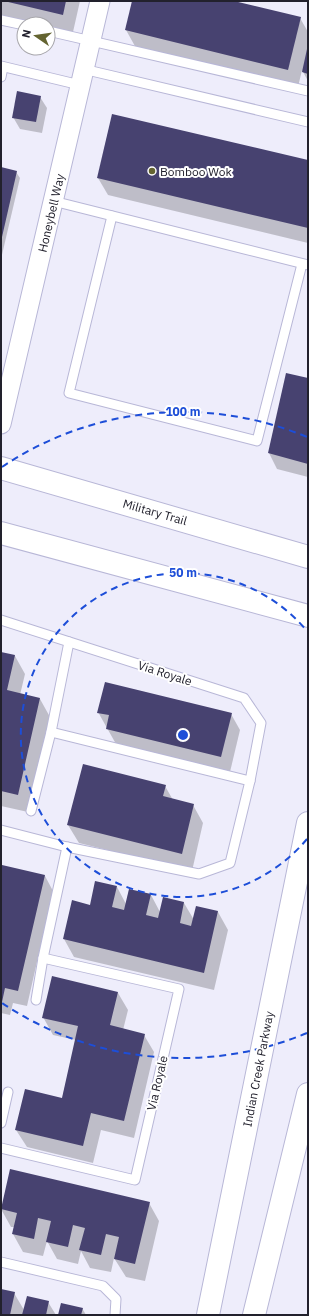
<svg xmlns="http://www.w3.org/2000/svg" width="309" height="1316" viewBox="0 0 309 1316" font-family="'IBM Plex Sans',sans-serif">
<rect width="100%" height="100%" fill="#eeedfb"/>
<g fill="#0003">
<polygon points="1,1 80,1 73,32 48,26 48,24 37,24 1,16"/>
<polygon points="133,1 230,1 300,18 308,32 308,81 302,70 298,87 136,48 126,30"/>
<polygon points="40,97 47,108 42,133 20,129 13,117"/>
<polygon points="308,161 308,243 108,195 98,178"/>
<polygon points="1,168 16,172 20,178 1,259"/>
<polygon points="287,374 308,379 308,477 277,469 269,453"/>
<polygon points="1,653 15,656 25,674 20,695 40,699 50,717 28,812 1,806"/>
<polygon points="98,712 231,714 240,730 230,772 116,744"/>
<polygon points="165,786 173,800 193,805 203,823 192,871 79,843 68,825"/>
<polygon points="3,866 45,876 53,891 27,1006 13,1003 10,1015 1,1013 1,873"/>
<polygon points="117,887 126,904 129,890 151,895 160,912 164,898 184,903 194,920 197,907 218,912 228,930 214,990 74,957 64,939 91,906"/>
<polygon points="118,993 128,1010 123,1030 144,1035 154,1052 134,1138 101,1130 93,1163 27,1147 16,1130 62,1099 76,1040 53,1035 43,1017"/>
<polygon points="149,1203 159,1221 145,1281 126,1277 114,1258 111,1272 90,1268 81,1251 78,1264 57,1259 47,1241 43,1256 23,1252 13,1234 14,1227 11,1227 1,1209"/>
<polygon points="1,1290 14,1293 24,1310 48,1302 56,1315 1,1315"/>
<polygon points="82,1308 86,1315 59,1315"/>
</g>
<g fill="#474270">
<polygon points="4,1 66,1 63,15"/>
<polygon points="132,1 234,1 301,17 288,70 125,30"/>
<polygon points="307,49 308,49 308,74 302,72"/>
<polygon points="17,91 41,96 36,122 12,118"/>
<polygon points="112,114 308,160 308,228 97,178"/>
<polygon points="1,167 17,171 2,237 1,237"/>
<polygon points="286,373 308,378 308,464 268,453"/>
<polygon points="1,652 15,655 7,690 40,698 18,795 1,791"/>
<polygon points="105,682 232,713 221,757 106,729 109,715 97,713"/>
<polygon points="83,764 166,785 163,796 194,804 182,854 67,825"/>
<polygon points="2,865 45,875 18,991 5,988 2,1002"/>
<polygon points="95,881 117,886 112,907 124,910 129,889 151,894 146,915 158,918 163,897 184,902 180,923 191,926 196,906 218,911 204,973 63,939 72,900 90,905"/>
<polygon points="52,976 118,992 110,1025 145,1034 124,1121 91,1113 83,1146 15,1130 25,1089 62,1098 78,1026 42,1018"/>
<polygon points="10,1169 150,1202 135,1264 114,1259 119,1237 106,1234 101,1255 79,1250 85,1228 73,1225 68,1247 46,1242 51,1221 38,1218 34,1239 12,1234 17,1213 1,1209"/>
<polygon points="1,1289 15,1292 10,1315 1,1315"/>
<polygon points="27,1296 49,1301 46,1315 22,1315"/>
<polygon points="61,1303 83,1308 81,1315 58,1315"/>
</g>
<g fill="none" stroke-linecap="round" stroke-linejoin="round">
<defs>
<g id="lane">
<polyline points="1,20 24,25"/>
<polyline points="48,31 308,91"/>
<polyline points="1,66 80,85"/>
<polyline points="83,69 308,122"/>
<polyline points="1,77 3,67"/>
<polyline points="53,201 308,265"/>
<polyline points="112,216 69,393 257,441 302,264"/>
<polyline points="1,620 244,698 261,723 250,781 230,863 199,874 67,847 1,830"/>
<polyline points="51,732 250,781"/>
<polyline points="31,811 51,732 69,642"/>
<polyline points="36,1000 43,958 67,847"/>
<polyline points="1,1123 8,1092"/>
<polyline points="1,1148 135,1180 179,989 43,958"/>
<polyline points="1,1262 103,1286 116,1299 115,1315"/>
</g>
<polyline id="street" points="1,424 100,1"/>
<g id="secondary">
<polyline points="1,468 308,557"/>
<polyline points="1,533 308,616"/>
<polyline points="208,1315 308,823"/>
<polyline points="254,1315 308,1094"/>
</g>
</defs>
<use href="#lane" stroke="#b8b7d7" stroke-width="11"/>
<use href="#street" stroke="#b8b7d7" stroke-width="21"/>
<use href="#secondary" stroke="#b8b7d7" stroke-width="24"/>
<use href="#lane" stroke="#fff" stroke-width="9"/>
<use href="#street" stroke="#fff" stroke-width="19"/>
<use href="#secondary" stroke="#fff" stroke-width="22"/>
</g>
<g fill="none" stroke="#1d4ed8" stroke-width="2" stroke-dasharray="7 5">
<path d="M307 839A162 162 0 1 1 307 631"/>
<path d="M307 1033A323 323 0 0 1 2 1003M2 467A323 323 0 0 1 307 437"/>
</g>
<circle fill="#646431" stroke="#fff" stroke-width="1.5" cx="152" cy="171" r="4"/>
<g text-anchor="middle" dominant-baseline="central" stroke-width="4" stroke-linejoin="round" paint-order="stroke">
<g font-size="12" fill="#22212d" stroke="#fff" text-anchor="start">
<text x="160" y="171">Bomboo Wok</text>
</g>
<g font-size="12" fill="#22212d" stroke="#fff">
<text transform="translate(51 213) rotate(-77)">Honeybell Way</text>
<text transform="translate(155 512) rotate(16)">Military Trail</text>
<text transform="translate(165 673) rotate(18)">Via Royale</text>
<text transform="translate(258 1069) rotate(-79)">Indian Creek Parkway</text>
<text transform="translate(157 1083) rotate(-77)">Via Royale</text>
</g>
</g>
<circle cx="183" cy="735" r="6" fill="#1d4ed8" stroke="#fff" stroke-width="2"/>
<g font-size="12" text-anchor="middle" font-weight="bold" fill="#1d4ed8" stroke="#fff" stroke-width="4" stroke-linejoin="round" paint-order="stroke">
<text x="183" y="416">100 m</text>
<text x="183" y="577">50 m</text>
</g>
<rect width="309" height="1316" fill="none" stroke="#22212d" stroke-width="4"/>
<g transform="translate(36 36) rotate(283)"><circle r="19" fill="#ffffff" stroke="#a7a6ab"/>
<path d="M0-3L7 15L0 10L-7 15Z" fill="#646431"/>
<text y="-6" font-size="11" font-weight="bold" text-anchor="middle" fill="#22212d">N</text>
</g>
</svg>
